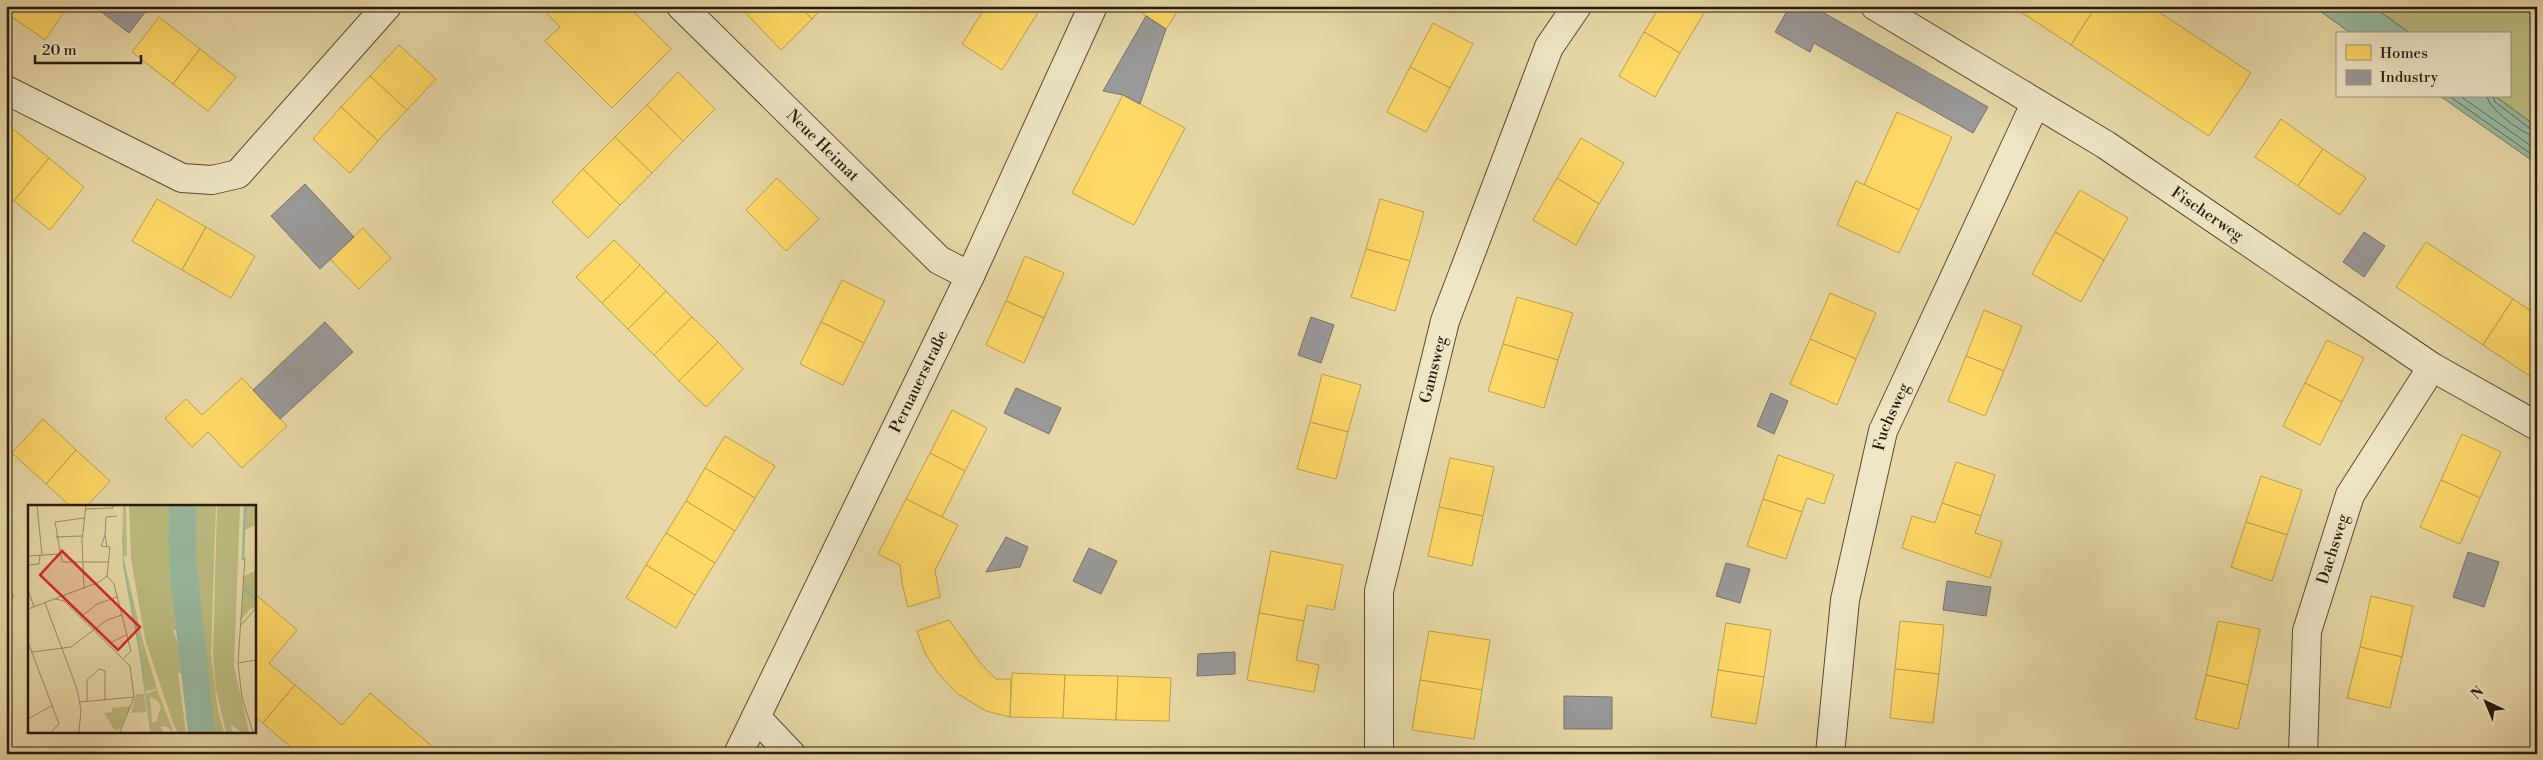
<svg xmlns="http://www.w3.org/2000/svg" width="2543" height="760" viewBox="0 0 2543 760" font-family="'Libre Bodoni',serif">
<rect width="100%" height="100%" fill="#e7d9a7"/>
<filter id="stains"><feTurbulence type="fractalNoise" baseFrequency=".004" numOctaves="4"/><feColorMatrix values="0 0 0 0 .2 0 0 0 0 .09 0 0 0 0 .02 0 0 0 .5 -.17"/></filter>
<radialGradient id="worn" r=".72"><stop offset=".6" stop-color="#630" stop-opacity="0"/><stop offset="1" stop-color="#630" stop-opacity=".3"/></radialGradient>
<polygon fill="#bdbd82" stroke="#736a48" points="2372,6 2518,6 2537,18 2537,127 2495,96 2509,96 2509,34 2411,34"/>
<g fill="#98bba2" stroke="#6c7a66">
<polygon points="2313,6 2372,6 2411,34 2352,34"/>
<polygon points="2440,96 2495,96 2537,127 2537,164"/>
</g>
<g fill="#ffd966" stroke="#bf9f4b">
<polygon points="6,6 15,6 9,15 6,13"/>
<polygon points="15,6 68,6 45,40 9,15"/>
<polygon points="540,6 628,6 671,49 612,108 545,41 560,27"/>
<polygon points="739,6 800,6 812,19 781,50"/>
<polygon points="800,6 825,6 812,19"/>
<polygon points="986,6 1042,6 1002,70 962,44"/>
<polygon points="1138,6 1181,6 1166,29 1136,9"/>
<polygon points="1660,6 1699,6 1706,10 1680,53 1644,32"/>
<polygon points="2012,6 2096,6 2071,45"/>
<polygon points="2096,6 2150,6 2251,73 2209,136 2071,45"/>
<polygon points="159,17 200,49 173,84 132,52"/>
<polygon points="1433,23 1473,44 1450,88 1410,67"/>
<polygon points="1644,32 1680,53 1655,97 1619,76"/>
<polygon points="399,45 436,79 407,110 370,76"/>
<polygon points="200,49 236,77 208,111 173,84"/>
<polygon points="1410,67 1450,88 1426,132 1387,112"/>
<polygon points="678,72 715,109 683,141 647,105"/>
<polygon points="370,76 407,110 378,141 341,107"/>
<polygon points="1123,95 1185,128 1134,225 1072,193"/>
<polygon points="647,105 683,141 652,173 615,137"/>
<polygon points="341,107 378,141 350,173 313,139"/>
<polygon points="1897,112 1952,137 1919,210 1864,185"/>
<polygon points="2281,119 2323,149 2298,186 2255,157"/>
<polygon points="13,129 49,158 14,201 6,194 6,138"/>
<polygon points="615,137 652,173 620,205 583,169"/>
<polygon points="1581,138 1624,163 1599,204 1557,178"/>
<polygon points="2323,149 2366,178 2340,215 2298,186"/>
<polygon points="49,158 84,187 50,230 14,201"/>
<polygon points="583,169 620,205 588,238 552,202"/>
<polygon points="777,178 819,219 786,251 746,210"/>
<polygon points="1557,178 1599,204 1576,245 1533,220"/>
<polygon points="1856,181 1919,210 1899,253 1837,225"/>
<polygon points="2080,190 2128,218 2104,260 2055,232"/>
<polygon points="157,199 206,227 182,270 132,241"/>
<polygon points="1380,199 1424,212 1410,261 1366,249"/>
<polygon points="206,227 255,256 231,298 182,270"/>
<polygon points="363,228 391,258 359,289 330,259"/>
<polygon points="2055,232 2104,260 2081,302 2032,274"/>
<polygon points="614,240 640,265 602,303 576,277"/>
<polygon points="2426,242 2513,299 2483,345 2396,287"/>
<polygon points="1366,249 1410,261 1395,311 1351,297"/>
<polygon points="1025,256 1064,273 1044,318 1006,301"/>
<polygon points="640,265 666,291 628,329 602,303"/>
<polygon points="842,280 885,301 864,343 821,322"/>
<polygon points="666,291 692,317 654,355 628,329"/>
<polygon points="1830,293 1876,313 1856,359 1810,339"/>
<polygon points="1517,297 1573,313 1558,360 1503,344"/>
<polygon points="2513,299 2537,315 2537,381 2483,345"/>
<polygon points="1006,301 1044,318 1024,363 986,345"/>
<polygon points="1984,310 2022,326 2004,371 1966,356"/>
<polygon points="692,317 718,342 679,381 654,355"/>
<polygon points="821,322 864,343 843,385 800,364"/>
<polygon points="1810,339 1856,359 1837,405 1790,384"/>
<polygon points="2327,340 2364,358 2342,402 2305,383"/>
<polygon points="718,342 743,369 706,407 679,381"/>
<polygon points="1503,344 1558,360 1544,408 1488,391"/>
<polygon points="1966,356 2004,371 1985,416 1948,401"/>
<polygon points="1322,374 1361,385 1348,432 1310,422"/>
<polygon points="242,378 287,426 242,468 208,432 192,447 165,418 186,399 202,415"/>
<polygon points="2305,383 2342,402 2320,445 2283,426"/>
<polygon points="952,410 987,428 965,471 930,453"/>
<polygon points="43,419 76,450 46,484 12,453"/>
<polygon points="1310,422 1348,432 1336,479 1297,469"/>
<polygon points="2462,434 2501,452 2480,498 2441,480"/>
<polygon points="725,436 775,466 755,498 705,468"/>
<polygon points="76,450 110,481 87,506 70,506 46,484"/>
<polygon points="930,453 965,471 942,517 906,499"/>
<polygon points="1778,455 1834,475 1824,504 1807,498 1802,512 1763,499"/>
<polygon points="1450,458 1494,467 1483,516 1439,507"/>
<polygon points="1956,462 1995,475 1981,516 1942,503"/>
<polygon points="705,468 755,498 735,531 686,501"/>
<polygon points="2261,476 2302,490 2287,535 2246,522"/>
<polygon points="2441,480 2480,498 2460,544 2420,527"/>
<polygon points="906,499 958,525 935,570 940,597 908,607 902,583 900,565 878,554"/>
<polygon points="1763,499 1802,512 1786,559 1747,546"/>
<polygon points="686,501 735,531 715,563 666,533"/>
<polygon points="1942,503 1981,516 1975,533 2002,542 1990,578 1902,548 1912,516 1935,523"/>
<polygon points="1439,507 1483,516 1472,566 1428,556"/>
<polygon points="2246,522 2287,535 2272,581 2231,567"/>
<polygon points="666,533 715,563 695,595 646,565"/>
<polygon points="1271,551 1343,565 1334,610 1307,605 1304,621 1259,613"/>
<polygon points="646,565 695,595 676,628 626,598"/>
<polygon points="6,589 14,596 6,604"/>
<polygon points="254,593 297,630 269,663 295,685 263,723 254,715"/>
<polygon points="2371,596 2413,606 2402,657 2360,647"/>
<polygon points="1259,613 1304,621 1296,660 1319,665 1314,692 1247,680"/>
<polygon points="949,620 981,664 996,679 1011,679 1010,717 986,711 958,694 938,673 925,653 917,631"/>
<polygon points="1900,621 1944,625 1939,674 1895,669"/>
<polygon points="2218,621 2260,629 2248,685 2206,675"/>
<polygon points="1726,623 1771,630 1764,677 1718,670"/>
<polygon points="1429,631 1490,640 1482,690 1420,680"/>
<polygon points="2360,647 2402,657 2390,708 2347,698"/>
<polygon points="1895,669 1939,674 1933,723 1890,718"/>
<polygon points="1718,670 1764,677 1756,724 1711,717"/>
<polygon points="1012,673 1065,675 1063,718 1010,717"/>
<polygon points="1065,675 1118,676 1116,720 1063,718"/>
<polygon points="2206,675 2248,685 2238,729 2195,719"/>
<polygon points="1118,676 1171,678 1169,721 1116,720"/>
<polygon points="1420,680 1482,690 1474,739 1412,730"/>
<polygon points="295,685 342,725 370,693 441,754 299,754 263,723"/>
</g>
<g fill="#999" stroke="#77726f">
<polygon points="102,6 150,6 129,33 99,10"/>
<polygon points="1790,6 1812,6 1988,107 1973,133 1814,43 1810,52 1775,32"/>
<polygon points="1146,16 1166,29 1140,104 1123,95 1103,91"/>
<polygon points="305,184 354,237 320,269 271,216"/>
<polygon points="2364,232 2385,246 2364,277 2343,262"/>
<polygon points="1311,317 1334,325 1321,363 1298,355"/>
<polygon points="325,322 353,352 280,419 253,390"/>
<polygon points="1016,388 1061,408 1049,434 1004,413"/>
<polygon points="1771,393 1788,401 1774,434 1757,426"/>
<polygon points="1006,537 1028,547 1020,567 986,572"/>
<polygon points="1089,548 1117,561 1101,594 1073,581"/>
<polygon points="2468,552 2499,562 2484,607 2453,597"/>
<polygon points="1726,563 1750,569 1740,603 1716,596"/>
<polygon points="1947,581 1991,587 1986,616 1943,610"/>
<polygon points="1235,652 1235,674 1197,676 1198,654"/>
<polygon points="1564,696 1612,697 1612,729 1564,729"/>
</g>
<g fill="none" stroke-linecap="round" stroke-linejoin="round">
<g stroke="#606a58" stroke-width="1">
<polyline points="2449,96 2537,158"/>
<polyline points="2460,96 2537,150"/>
<path d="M 2487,96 C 2487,108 2525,136 2537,137"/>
<polyline points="2493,96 2495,102 2532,130 2537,131"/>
</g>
<defs>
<g id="minor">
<path id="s1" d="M 681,6 L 939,260 L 970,276"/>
<path id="s2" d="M 1875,6 L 2106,145 L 2432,367 L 2537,426"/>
<polyline points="6,90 182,178 212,180 238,174 387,6"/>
<polyline points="756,717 791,754"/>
<path id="s3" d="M 738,754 L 970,276 L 1093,6"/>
<path id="s4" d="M 1379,754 L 1379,591 L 1445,321 L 1549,47 L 1577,6"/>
<path id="s5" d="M 1830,754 L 1845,600 L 1883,431 L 2035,104"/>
<path id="s6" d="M 2303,754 L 2307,631 L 2350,495 L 2432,367"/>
</g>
</defs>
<use href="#minor" stroke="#584834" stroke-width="30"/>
<use href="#minor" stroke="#efe6c6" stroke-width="28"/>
</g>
<g text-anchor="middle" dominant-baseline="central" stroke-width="5" stroke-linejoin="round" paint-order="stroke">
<g font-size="16" fill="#29180d" stroke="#efe6c6">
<text stroke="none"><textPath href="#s1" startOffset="199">Neue Heimat</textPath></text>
<text stroke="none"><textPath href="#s2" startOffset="392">Fischerweg</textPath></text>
<text stroke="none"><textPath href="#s4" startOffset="391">Gamsweg</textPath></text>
<text stroke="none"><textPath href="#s3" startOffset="414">Pernauerstraße</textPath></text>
<text stroke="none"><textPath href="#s5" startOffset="344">Fuchsweg</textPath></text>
<text stroke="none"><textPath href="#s6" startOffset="209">Dachsweg</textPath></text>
</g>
</g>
<g transform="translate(28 505)">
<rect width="228" height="228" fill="#e7d9a7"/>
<path d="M 95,0 L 98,0 L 99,52 L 95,50 ZM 101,0 L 141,0 L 141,32 L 138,34 L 141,37 L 148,121 L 145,124 L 150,140 L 153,168 L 150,168 L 158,227 L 150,227 L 146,221 L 117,134 L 103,54 ZM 168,0 L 188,0 L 183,150 L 190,207 L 196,227 L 187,227 L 177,151 L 168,53 ZM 189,0 L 212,0 L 206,161 L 221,227 L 213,227 L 202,219 L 205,227 L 198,227 L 188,185 L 185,150 ZM 218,0 L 227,0 L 228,20 L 217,25 ZM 96,55 L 114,133 L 129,184 L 118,186 ZM 227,66 L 227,103 L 222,104 L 213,115 L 216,71 ZM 129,185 L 144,222 L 145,227 L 138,221 L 132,222 L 135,227 L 122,227 L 118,189 ZM 122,192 L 129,195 L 133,202 L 128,217 L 124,217 ZM 108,189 L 116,189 L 118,207 L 103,208 ZM 103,201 L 92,224 L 87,226 L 76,208 L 84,207 L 84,203 Z" fill="#bdbd82" fill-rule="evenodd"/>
<path d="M 93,0 L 96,55 L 115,161 L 122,227 L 112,153 L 95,61 ZM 141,0 L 168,0 L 168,53 L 187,227 L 160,227 L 148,125 L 145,124 L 148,120 L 142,78 L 141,37 L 138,34 L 141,32 Z" fill="#98bba2"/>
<path fill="none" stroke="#98bba2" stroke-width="2.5" d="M 215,55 L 217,0M 216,83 L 228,95"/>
<path fill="none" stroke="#9b8c69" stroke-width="1" d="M 9,0 L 14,50M 57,4 L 85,3 L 85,0M 56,13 L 27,17 L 34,57 L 81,57M 77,30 L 78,12 L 89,11M 28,32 L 54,31M 79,42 L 77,30 L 73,41 L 82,42 L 79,71M 0,51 L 31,49M 217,53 L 210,158 L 214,193 L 225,227M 0,60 L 11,59 L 12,50M 79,71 L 86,79 L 103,146 L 96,153M 56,84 L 54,35 L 58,0M 0,85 L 6,102M 27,94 L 36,96 L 102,161 L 106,192 L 92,227M 17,98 L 49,184 L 53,205 L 51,227M 0,104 L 71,77 L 79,71M 53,112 L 69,99 L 89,92M 213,120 L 228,103M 0,137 L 31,219 L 23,227M 82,138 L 98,130M 4,147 L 43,142 L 79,115 L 94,110M 210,158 L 228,155M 59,196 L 59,175 L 71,164 L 77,166 L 77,195M 52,197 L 106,192M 0,214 L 25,200"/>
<path fill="#d62828" fill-opacity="0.15" stroke="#d62828" stroke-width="2.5" d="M 34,46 L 112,122 L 90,145 L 12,70 Z"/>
<rect width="228" height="228" fill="none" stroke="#29180d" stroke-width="2.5"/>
</g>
<rect width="2543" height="760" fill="none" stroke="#e7d9a7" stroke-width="25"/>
<rect x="8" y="8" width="2528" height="745" fill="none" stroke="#29180d" stroke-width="2.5"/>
<rect x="12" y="12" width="2518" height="735" fill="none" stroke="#29180d"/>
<rect x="2336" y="32" width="175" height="65" fill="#efe6c6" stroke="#a0947c"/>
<rect x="2346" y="45" width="25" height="15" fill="#ffd966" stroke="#a0947c"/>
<text x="2380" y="58" font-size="15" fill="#29180d">Homes</text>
<rect x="2346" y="70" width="25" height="15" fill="#999999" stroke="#a0947c"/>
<text x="2380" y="82" font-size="15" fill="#29180d">Industry</text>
<g transform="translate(2486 702) rotate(316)" stroke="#efe6c6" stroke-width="4" paint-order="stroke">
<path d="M0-4L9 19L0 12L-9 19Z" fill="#29180d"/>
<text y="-8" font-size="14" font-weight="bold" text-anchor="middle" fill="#29180d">N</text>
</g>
<path d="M35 55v8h106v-8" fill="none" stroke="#29180d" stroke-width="2.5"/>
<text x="42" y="55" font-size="15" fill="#29180d" stroke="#efe6c6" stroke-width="4" paint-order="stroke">20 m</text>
<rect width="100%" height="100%" filter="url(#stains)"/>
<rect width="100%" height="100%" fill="url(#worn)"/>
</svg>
